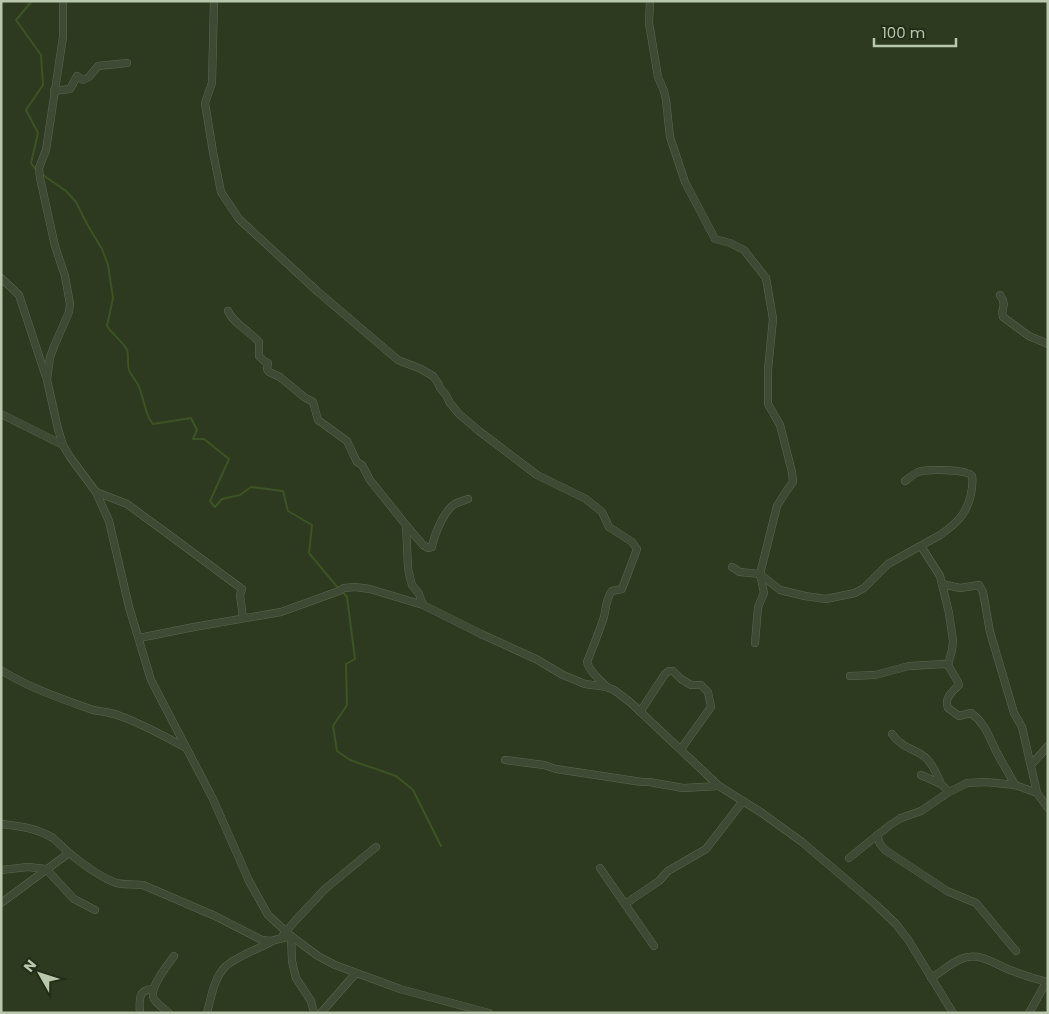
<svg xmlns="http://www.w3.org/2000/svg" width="1049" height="1014" viewBox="0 0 1049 1014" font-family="Poppins,sans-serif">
<rect width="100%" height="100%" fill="#2d3a1f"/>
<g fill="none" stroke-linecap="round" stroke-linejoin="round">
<g stroke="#3d5325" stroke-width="2">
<polyline points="32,1 16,20 41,55 43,85 26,110 38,133 31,163 37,171"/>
<path d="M 43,175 L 66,191 L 76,202 L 87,224 L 102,249 L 108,265 L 113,298 L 107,326 C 112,334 124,343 127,350 C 129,356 127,364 129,370 C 131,376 137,381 139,387 C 144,398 145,416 153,424 L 191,418 L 197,430 L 193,439 L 204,439 L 229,459 L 210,501 L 215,507 L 222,499 L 240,495 L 251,487 L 283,491 L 288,511 L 312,525 L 309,553 L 338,588"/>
<polyline points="342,591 347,597 355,659 346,664 347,705 333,726 337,751 350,760 396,776 413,790 441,846"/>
</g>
<defs>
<g id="street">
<polyline points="63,1 63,37 46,150 39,168 40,178 51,228 55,246 65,276 70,304 69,312 55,344 50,357 47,380 58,429 63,445 70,457 96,492 109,521 129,607 151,680 213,799 249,881 268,915 291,936 318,956 335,965 400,989 489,1013"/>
<path d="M 214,1 L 212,83 L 205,103 L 213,152 L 221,192 L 239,219 L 317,291 L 398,360 L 421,369 L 433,376 L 438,383 L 440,388 L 446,395 L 450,403 L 459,414 L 479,431 L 537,475 L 586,499 L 602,512 L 609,527 L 632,542 L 637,549 L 622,589 L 612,591 C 606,598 606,608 604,617 C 599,632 593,647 587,662 C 589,671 600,680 607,687"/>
<polyline points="650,1 649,23 658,77 664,91 666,100 670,137 685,182 715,239 730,243 744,250 766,278 773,319 768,370 768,404 780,425 792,472 793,482 785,493 777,506 760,574 764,593 758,607 755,643"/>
<polyline points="54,91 70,89 77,76 83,80 89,77 98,66 127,63"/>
<polyline points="1,278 19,295 46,377"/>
<path d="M 1000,295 C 1008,307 1000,307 1003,317 L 1029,336 L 1048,344"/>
<path d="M 228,311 C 234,324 248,330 257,340 L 259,342 L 259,356 L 264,361 L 268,363 L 267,369 L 269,372 L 280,377 L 304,397 L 313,402 L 318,420 L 347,441 L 357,462 L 362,465 L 370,480 L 406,525 L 408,568 L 410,578 L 412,585 L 419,594 L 423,605"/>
<polyline points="1,414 63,445"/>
<polyline points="96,492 127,504 168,534 242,589 240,595 243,618"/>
<path d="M 406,525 L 423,545 L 428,548 L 432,547 C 434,535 443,514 452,506 C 456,502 463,501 468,499"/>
<polyline points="921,546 940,576 949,613 953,641 952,650 948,665"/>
<path d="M 732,567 L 740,572 L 760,574 L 780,590 L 805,596 L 826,599 L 855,593 L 864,588 L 888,564 L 940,535 C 959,522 969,511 972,488 C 972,485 973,479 972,476 C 967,469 926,469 918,472 C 914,474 909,478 905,481"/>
<polyline points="942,584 960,588 979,585 983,592 990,632 1014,713 1022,727 1037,793"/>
<polyline points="139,638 194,627 281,612 339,591 344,588 355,587 370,589 423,605 481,634 536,659 563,675 585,684 607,687 614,690 630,702 719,786 762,813 802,842 875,904 896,924 909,941 953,1013"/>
<path d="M 1,670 C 29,688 62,699 93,710 C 102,712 111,712 120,716 C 143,724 164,736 186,748"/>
<path d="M 850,676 L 875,675 L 909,666 L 944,664 L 948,665 L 958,682 L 959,685 C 952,692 944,698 948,708 L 959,716 L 971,713 C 986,724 989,737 997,753 C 1003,764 1009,774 1015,785"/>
<polyline points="640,712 665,674 669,671 673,671 681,679 691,685 701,685 708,692 711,707 681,749"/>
<path d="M 892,734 C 903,750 916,748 927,759 C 934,766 937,775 941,784"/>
<polyline points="505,760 544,765 556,769 642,782 649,782 683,788 719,786"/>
<polyline points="1031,765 1048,746"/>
<polyline points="921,775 941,784 949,792"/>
<path d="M 1,824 C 19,826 37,828 53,838 C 60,844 66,851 73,856 C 86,867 101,877 116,883 C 124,885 135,884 143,885 L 215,916 L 262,940 L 271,941 L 291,936"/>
<polyline points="877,835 880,844 885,850 947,891 976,903 1016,951"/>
<polyline points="849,858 890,825 901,818 921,811 949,792 967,783 986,782 1015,785 1037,793 1048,808"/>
<polyline points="600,868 654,946"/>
<polyline points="1,870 28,867 46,869 74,899 95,910"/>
<polyline points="1,903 69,853"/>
<polyline points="625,904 659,881 668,871 706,849 743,801"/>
<polyline points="283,935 295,921 325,889 376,847"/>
<polyline points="291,936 292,961 296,978 311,1001 314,1013"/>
<path d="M 931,978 C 941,972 951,963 961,959 C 979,951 994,964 1010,970 C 1023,975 1034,979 1048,982"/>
<path d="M 140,1013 C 139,1001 138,989 153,989"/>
<path d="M 169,1013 C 164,1009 157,1004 154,999 C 148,988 168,965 174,956"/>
<path d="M 207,1013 C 211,998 214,977 226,966 C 239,955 256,950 271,942"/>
<polyline points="321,1013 356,973"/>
<polyline points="1029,1013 1047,981"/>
</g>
</defs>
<use href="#street" stroke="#5c6850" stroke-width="8"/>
<use href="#street" stroke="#3e4a33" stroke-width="7"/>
</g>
<rect width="1049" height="1014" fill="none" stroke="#b9c7ad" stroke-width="5"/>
<g transform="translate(40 974) rotate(309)" stroke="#232e18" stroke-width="4" paint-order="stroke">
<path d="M0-4L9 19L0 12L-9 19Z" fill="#b9c7ad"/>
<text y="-8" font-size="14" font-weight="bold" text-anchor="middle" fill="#b9c7ad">N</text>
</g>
<path d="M874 38v8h82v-8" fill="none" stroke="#b9c7ad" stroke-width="2.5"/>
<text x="882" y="38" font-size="15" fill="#b9c7ad" stroke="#232e18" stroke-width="4" paint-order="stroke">100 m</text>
</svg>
